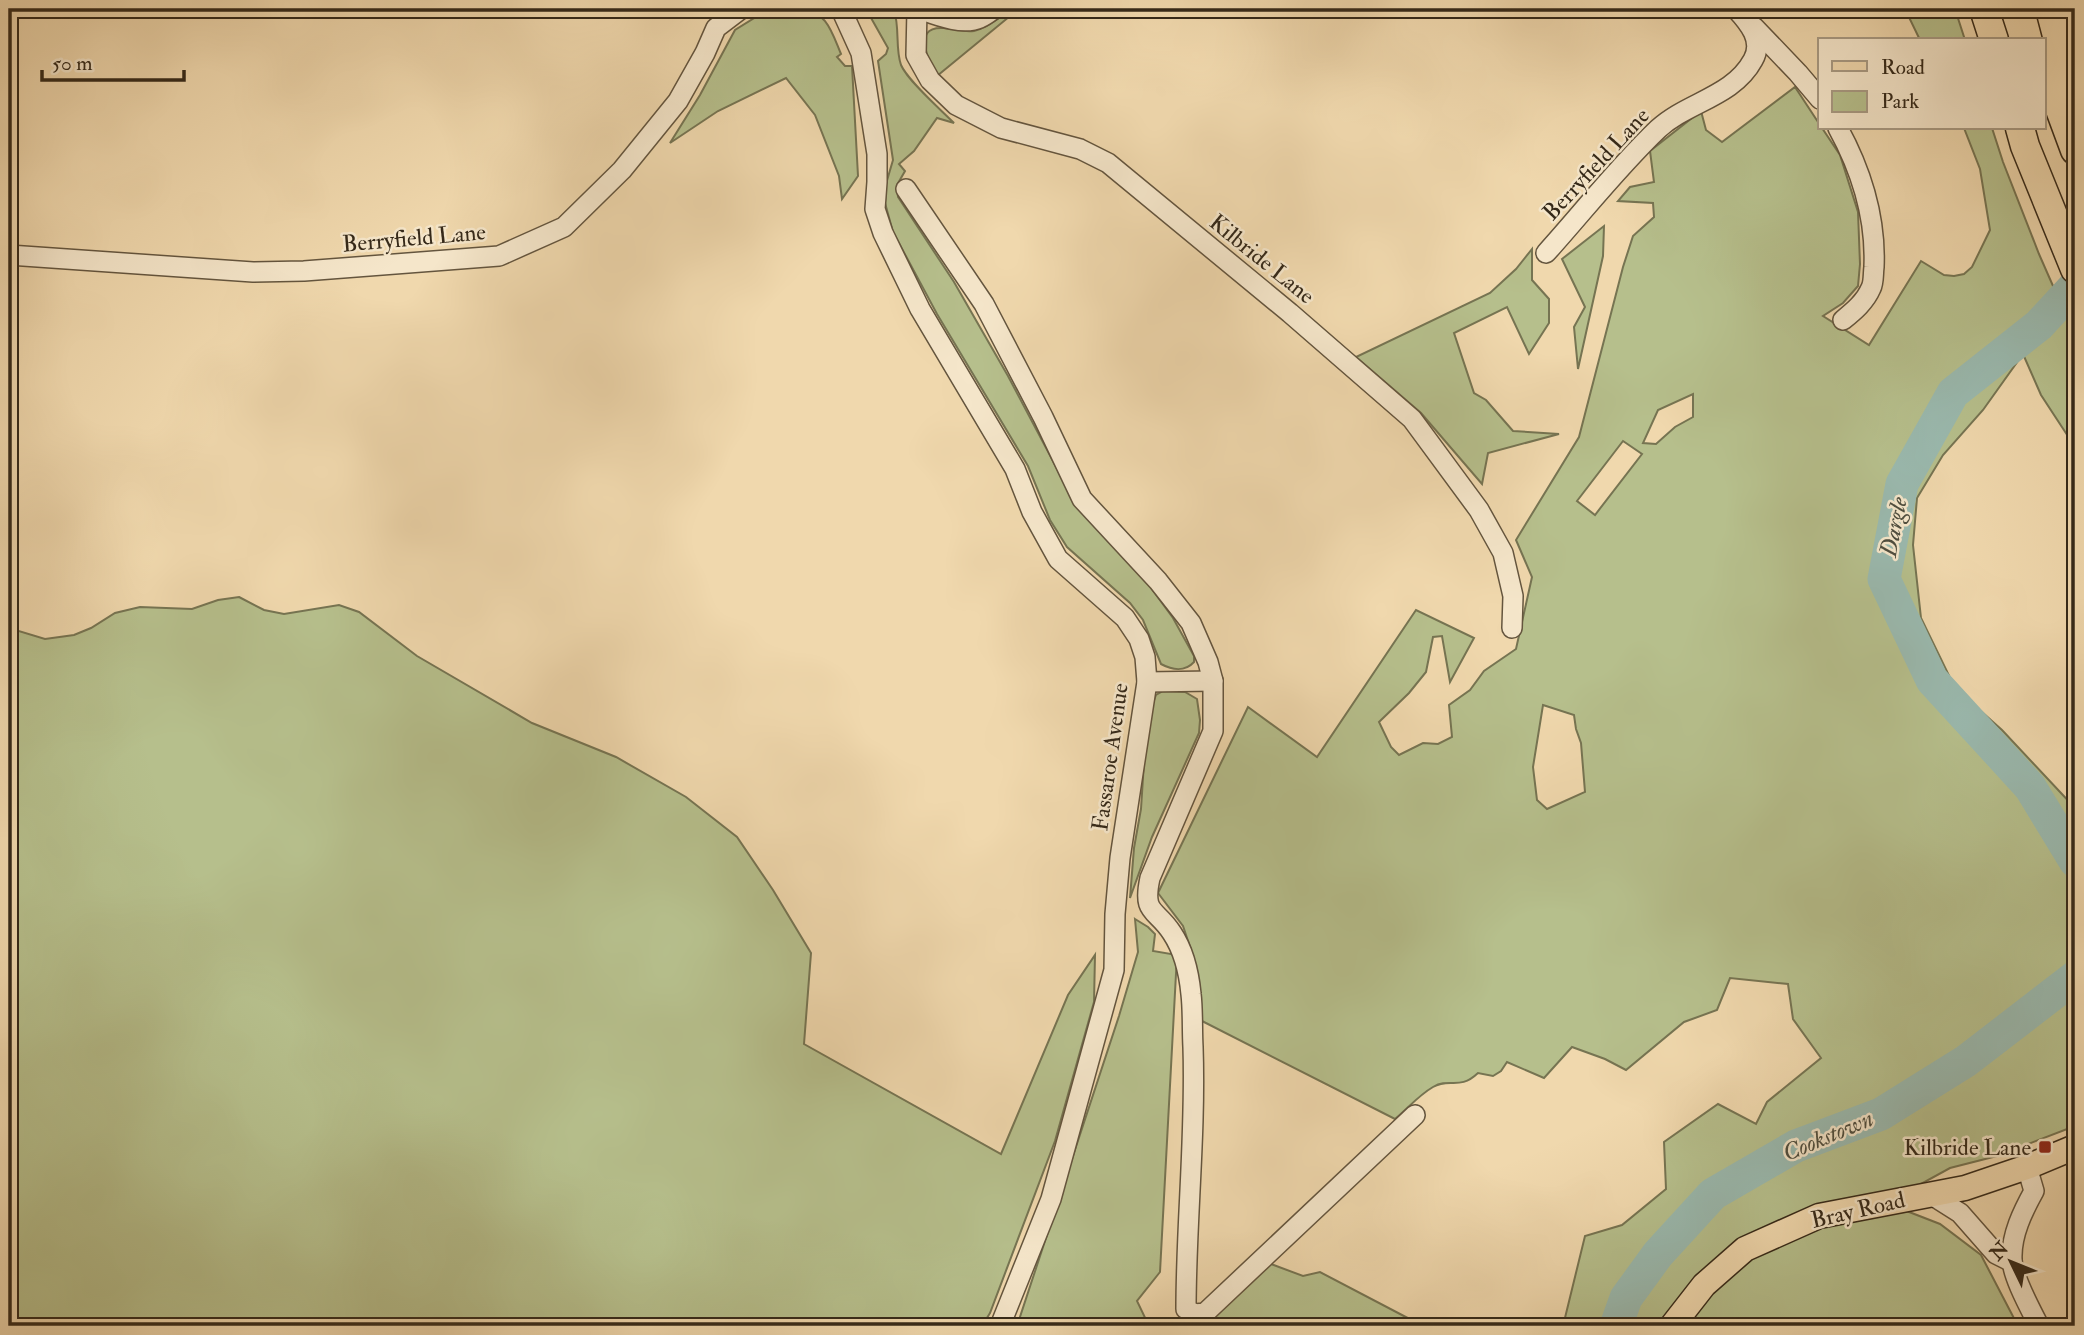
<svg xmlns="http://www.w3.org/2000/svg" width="2084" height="1335" viewBox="0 0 2084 1335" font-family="'IM FELL Double Pica',serif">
<rect width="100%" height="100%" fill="#f0d8ad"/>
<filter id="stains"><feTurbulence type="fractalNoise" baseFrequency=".00286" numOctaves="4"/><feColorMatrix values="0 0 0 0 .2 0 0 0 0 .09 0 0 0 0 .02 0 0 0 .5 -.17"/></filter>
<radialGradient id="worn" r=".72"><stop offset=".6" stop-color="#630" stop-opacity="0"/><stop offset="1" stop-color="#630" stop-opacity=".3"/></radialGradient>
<g fill="#b6bf8c" stroke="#767452" stroke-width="2" fill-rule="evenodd">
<path d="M 801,9 C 827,11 832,33 841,54 L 837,57 L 845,66 L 852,66 L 858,176 L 842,199 L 839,176 L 815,115 L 786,78 L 718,111 L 670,143 L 700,95 L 735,30 L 756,17 Z"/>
<path d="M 866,9 L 894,10 C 900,28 895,48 901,65 C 908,81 941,110 954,123 L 937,118 L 914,151 L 899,164 L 905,171 L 897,185 L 898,197 L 954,282 L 1008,376 L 1073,499 L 1146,581 L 1173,618 L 1194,656 L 1194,662 C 1185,672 1172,670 1161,664 L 1143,620 L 1130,603 L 1067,547 L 1050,520 L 1028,466 L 937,314 L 893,232 L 885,203 L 886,184 L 893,160 L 878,61 L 886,54 L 888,48 Z"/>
<path d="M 1012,9 L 1015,12 L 937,76 C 929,62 912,28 941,28 C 952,27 962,33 974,31 C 988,28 1001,16 1012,9 Z"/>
<polygon points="1905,9 1955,9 1965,40 1920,40"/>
<path d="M 1795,87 L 1820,125 L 1820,128 L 1822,128 L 1840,155 L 1858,212 L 1860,264 L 1858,286 L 1843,303 L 1823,316 L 1869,345 L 1921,261 L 1944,275 L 1954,276 L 1964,274 L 1972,267 L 1990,230 L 1980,169 L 1964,128 L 1992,128 L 2003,162 L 2039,254 L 2075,336 L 2075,447 L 2041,395 L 2023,354 L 1983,410 L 1943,455 L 1917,498 L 1913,545 L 1921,618 L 1955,688 L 2002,730 L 2075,808 L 2075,1126 L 1997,1156 L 1950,1168 L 1886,1203 L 1940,1224 L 1981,1255 L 2018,1326 L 1563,1326 L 1585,1236 L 1622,1225 L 1666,1189 L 1664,1142 L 1718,1104 L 1756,1124 L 1767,1102 L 1821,1058 L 1793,1019 L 1788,984 L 1730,978 L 1717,1010 L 1684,1022 L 1626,1070 L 1605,1059 L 1572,1047 L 1544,1078 L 1507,1062 L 1501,1071 L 1493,1076 L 1478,1073 C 1459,1091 1450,1077 1433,1087 C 1419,1095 1407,1109 1395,1119 L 1202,1021 L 1191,950 L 1183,926 L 1158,893 L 1248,707 L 1317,757 L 1416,610 L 1474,638 L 1450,682 L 1442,636 L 1433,637 L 1426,672 L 1409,693 L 1379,722 L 1391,747 L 1399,755 L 1423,743 L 1438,744 L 1452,737 L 1449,705 L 1470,690 L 1484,671 L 1516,649 L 1532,577 L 1516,540 L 1579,437 L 1623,267 L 1633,236 L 1654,217 L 1653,203 L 1618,201 L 1630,187 L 1654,182 L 1650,151 L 1701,111 L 1706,130 L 1722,142 ZM 1693,394 L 1693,417 L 1675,427 L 1656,444 L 1643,443 L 1658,410 ZM 1623,441 L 1642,454 L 1595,515 L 1577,501 ZM 1543,705 L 1574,715 L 1576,729 L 1581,743 L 1585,792 L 1547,809 L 1537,800 L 1533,767 Z"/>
<polygon points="1604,226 1603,256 1578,369 1574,327 1585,307 1562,259"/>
<polygon points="1532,249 1532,280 1549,299 1549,323 1529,354 1507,307 1454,333 1474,393 1486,400 1513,431 1559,434 1488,453 1482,484 1421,413 1356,357 1490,293 1516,269"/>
<polygon points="239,597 264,610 284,614 339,605 359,612 417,656 532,723 616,757 686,797 737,837 773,890 811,953 804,1044 1001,1154 1068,995 1095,955 1094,1002 1055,1141 990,1313 982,1326 9,1326 9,628 45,639 74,635 91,628 115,613 140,607 192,609 218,600"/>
<polygon points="1163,691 1185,692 1197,699 1200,720 1199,733 1152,837 1130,898 1134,848 1141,809 1144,762 1153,703 1156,695"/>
<polygon points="1135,919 1148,927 1155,934 1153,951 1177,955 1160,1272 1137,1301 1149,1326 1017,1326 1119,1016 1138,952"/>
<polygon points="1271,1264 1303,1276 1320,1272 1423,1326 1201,1326 1262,1266"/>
</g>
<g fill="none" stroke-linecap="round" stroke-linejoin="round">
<g stroke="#9ab9ae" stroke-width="33">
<polyline points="2075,286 2039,325 1953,393 1902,484 1884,579 1932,680 2030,787 2075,861"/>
<polyline points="1616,1326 1626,1298 1658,1254 1713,1194 1796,1146 1881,1114 1966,1061 2075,977"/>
</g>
<defs>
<g id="minor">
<polyline points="841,9 861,53 877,154 877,182 875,209 883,233 920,309 1015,469 1032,512 1058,559 1125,618 1139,639 1145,657 1147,682 1120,858 1115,914 1114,970 1051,1199 1000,1326"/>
<polyline points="917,9 916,55 930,80 956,105 1001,128 1080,149 1108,163 1290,313 1412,419 1479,510 1503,553 1513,596 1512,628"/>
<path d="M 919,9 C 936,15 962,26 980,18 C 985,16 990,12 994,9"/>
<polyline points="1754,27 1798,73 1820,99"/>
<path d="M 1838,128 C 1861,170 1876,218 1874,267 C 1873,274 1874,282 1871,288 C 1865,302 1854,311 1843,320"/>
<path d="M 906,189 L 984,304 L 1043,417 L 1082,499 L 1158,581 L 1191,623 L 1208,662 L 1213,681 L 1213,731 L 1150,878 C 1142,915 1156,908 1172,933 C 1184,951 1189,973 1191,994 C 1193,1011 1192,1029 1193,1047 C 1196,1134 1186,1222 1186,1309 L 1195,1314 L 1205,1313 L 1415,1115"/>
<path d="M 1546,253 C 1583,212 1618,167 1658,129 C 1687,102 1733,97 1753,60 C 1764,41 1749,23 1736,9"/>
<polyline points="9,255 253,272 304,271 499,256 564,227 622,170 678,101 705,53 716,28 741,9"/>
<polyline points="1147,682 1213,681"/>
<path d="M 2027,1167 L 2034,1191 C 2023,1211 2011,1235 2012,1259 C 2012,1276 2031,1310 2039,1326"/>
<polyline points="1930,1194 1960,1213 1996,1254 2012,1262"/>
</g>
<polyline id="major" points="1672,1326 1704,1285 1745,1249 1819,1216 1965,1188 2027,1167 2075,1147"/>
<g id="highway">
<polyline points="1984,9 1994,40"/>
<polyline points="2050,9 2067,74"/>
<polyline points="2044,53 2055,96 2075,150"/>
<polyline points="2020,128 2025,146 2075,269"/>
</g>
</defs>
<use href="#minor" stroke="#64553e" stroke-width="22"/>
<use href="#major" stroke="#352919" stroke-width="27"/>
<use href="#highway" stroke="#352919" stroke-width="31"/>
<use href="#minor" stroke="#f5e6ca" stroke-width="19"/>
<use href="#major" stroke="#f0d8ad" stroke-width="24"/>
<use href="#highway" stroke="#f0d8ad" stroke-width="28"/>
</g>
<rect fill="#8f2418" stroke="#f5e6ca" stroke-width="2.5" x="2038" y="1140" width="14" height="14" rx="3.5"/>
<g text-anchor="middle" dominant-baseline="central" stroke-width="5" stroke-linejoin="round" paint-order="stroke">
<g font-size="23" fill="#352919" stroke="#f5e6ca">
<text transform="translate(1596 164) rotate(-47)">Berryfield Lane</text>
<text transform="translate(414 238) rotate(-5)">Berryfield Lane</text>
<text transform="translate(1262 259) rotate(39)">Kilbride Lane</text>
<text transform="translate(1110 757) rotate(-82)">Fassaroe Avenue</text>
<text transform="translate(1858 1210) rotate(-13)">Bray Road</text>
</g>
<g font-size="23" fill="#352919" stroke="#f5e6ca" text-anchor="end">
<text x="2031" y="1147">Kilbride Lane</text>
</g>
<g font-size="24" font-style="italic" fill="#4e4d3e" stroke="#f5e6ca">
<text transform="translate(1894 527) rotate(-79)">Dargle</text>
<text transform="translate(1828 1136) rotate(-23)">Cookstown</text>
</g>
</g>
<rect width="2084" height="1335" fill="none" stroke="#f0d8ad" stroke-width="35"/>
<rect x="10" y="10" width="2063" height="1314" fill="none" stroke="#352919" stroke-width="3.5"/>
<rect x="18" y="18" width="2049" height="1300" fill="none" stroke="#352919" stroke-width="2"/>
<rect x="1818" y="38" width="228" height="91" fill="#f5e6ca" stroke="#a89a83" stroke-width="2"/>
<rect x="1832" y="61" width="35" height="10" fill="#f0d8ad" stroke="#a89a83" stroke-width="2"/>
<text x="1881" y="74" font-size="21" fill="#352919">Road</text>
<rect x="1832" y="91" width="35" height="21" fill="#b6bf8c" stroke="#a89a83" stroke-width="2"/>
<text x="1881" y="108" font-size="21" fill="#352919">Park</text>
<g transform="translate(2011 1262) rotate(313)" stroke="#f5e6ca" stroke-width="5" paint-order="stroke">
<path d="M0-5L12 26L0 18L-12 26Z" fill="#352919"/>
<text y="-10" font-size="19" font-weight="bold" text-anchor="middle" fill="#352919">N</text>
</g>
<path d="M42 70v10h142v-10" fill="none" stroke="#352919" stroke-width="3.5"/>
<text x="52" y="70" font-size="21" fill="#352919" stroke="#f5e6ca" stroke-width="5" paint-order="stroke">50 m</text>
<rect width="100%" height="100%" filter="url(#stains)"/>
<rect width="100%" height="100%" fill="url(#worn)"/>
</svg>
